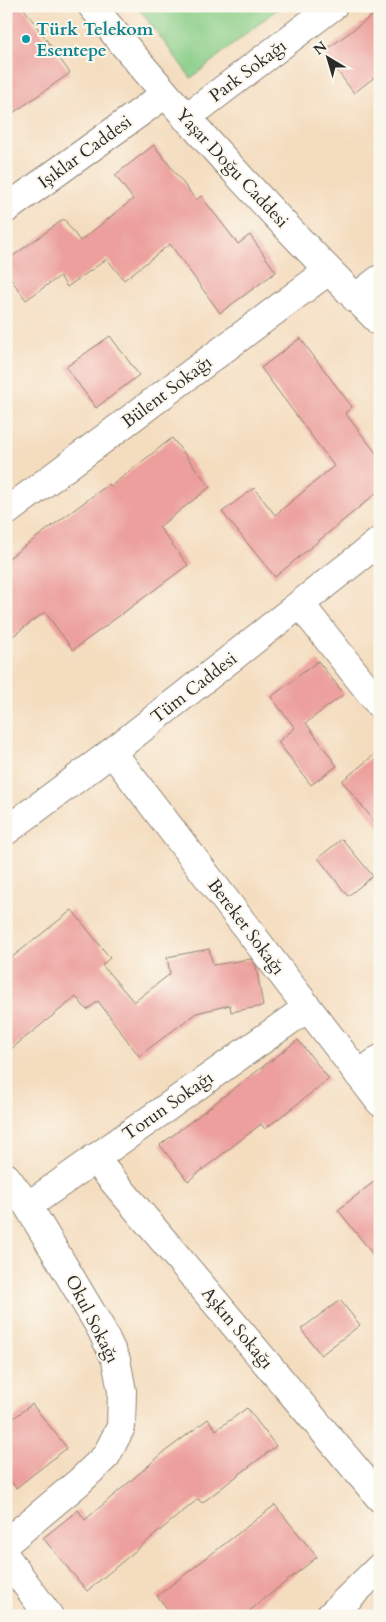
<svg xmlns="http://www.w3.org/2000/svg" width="386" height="1622" viewBox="0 0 386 1622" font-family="Cardo,serif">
<rect width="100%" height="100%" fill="#fbf7ec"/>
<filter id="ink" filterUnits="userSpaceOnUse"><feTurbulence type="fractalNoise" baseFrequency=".02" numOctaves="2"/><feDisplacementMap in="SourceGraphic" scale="10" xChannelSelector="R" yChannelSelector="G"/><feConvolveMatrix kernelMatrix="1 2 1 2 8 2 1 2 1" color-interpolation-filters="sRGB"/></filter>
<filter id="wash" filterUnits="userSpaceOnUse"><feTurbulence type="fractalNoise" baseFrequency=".0096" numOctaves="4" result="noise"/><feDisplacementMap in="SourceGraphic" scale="20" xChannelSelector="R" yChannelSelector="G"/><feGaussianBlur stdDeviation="1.12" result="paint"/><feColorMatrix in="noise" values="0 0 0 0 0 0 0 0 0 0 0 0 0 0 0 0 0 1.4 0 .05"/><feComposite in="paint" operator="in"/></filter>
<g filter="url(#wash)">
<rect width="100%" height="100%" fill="#f4ddbf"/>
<polygon fill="#8ace88" stroke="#5a7c5a" points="137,6 281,6 191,78"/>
<g id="blocks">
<g fill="#ec9f9c">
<polygon points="6,6 22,6 70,73 6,118"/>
<polygon points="380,10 380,73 354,93 323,52"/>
<polygon points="154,145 196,200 201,196 238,244 250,235 276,272 220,313 170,244 124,280 107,259 67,287 60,276 26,300 6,272 6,261 64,219 80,241 133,199 115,175"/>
<polygon points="110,336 139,375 96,408 66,367"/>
<polygon points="300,338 352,407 345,413 380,458 380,490 275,577 222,512 254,488 275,515 334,466 261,368"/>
<polygon points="172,438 210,487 159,527 188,565 73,650 45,612 6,641 6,560 109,484 111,486"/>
<polygon points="318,661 344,694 306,723 337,766 311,785 278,742 295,728 271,697"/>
<polygon points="380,750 380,828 342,781"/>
<polygon points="342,839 373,876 348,896 318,858"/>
<polygon points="72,910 110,958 102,965 134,1002 170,974 167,957 209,949 213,965 251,959 256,966 263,1006 231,1012 230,1005 196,1013 139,1056 98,1001 87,1010 76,997 6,1053 6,962"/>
<polygon points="298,1040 329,1079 265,1129 261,1124 188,1181 160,1145"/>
<polygon points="380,1177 380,1263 338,1210"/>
<polygon points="340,1300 360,1325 321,1355 301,1329"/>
<polygon points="32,1404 67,1448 16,1488 6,1475 6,1424"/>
<polygon points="247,1408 276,1446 202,1503 198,1499 87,1591 43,1538 78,1510 85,1520 163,1453 208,1419 216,1430"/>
<polygon points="275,1505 317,1557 243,1616 173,1616 157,1596"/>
</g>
</g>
</g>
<g filter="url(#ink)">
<use href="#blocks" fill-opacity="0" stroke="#908475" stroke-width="1"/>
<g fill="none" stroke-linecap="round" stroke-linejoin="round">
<defs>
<g id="minor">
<path d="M 92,6 C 182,117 279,222 380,322"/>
<polyline points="186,118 333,6"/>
<polyline points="6,209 164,95"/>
<polyline points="355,298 380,279"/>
<polyline points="6,512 328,271"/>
<polyline points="300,604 380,705"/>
<polyline points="112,752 380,1102"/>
<polyline points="6,831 112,752 380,541"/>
<polyline points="359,1075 380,1059"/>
<polyline points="94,1158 380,1498"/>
<polyline points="6,1177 28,1206 100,1327 116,1360 122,1391 121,1427 106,1456 79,1482 6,1543"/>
<polyline points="28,1206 307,1008"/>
<polyline points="6,1557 49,1616"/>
<polyline points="330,1616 380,1567"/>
</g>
</defs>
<use href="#minor" stroke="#908475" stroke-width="30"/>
<use href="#minor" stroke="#fff" stroke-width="28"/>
</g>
</g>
<circle fill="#0f9aa8" stroke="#fbf7ec" stroke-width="2" cx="26" cy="39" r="5"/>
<g text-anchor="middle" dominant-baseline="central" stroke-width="4" stroke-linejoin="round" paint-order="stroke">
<g font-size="18" font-weight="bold" fill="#0d838f" stroke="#fbf7ec" text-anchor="start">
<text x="36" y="29">Türk Telekom<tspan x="36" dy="21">Esentepe</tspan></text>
</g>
<g font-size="18" fill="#2b2b2b" stroke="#fbf7ec">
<text transform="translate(248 71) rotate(-37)">Park Sokağı</text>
<text transform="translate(85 152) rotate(-36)">Işıklar Caddesi</text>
<text transform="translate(232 168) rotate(47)">Yaşar Doğu Caddesi</text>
<text transform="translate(167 392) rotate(-37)">Bülent Sokağı</text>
<text transform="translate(194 688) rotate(-38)">Tüm Caddesi</text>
<text transform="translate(246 927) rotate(53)">Bereket Sokağı</text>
<text transform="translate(168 1106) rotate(-35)">Torun Sokağı</text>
<text transform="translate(92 1319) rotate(63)">Okul Sokağı</text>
<text transform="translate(237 1328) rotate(50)">Aşkın Sokağı</text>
</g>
</g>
<rect width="386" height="1622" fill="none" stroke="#fbf7ec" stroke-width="25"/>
<g transform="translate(328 58) rotate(322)" stroke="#fbf7ec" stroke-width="4" paint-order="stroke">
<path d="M0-4L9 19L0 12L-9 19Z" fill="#2b2b2b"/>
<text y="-8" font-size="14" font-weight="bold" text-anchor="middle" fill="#2b2b2b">N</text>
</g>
</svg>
